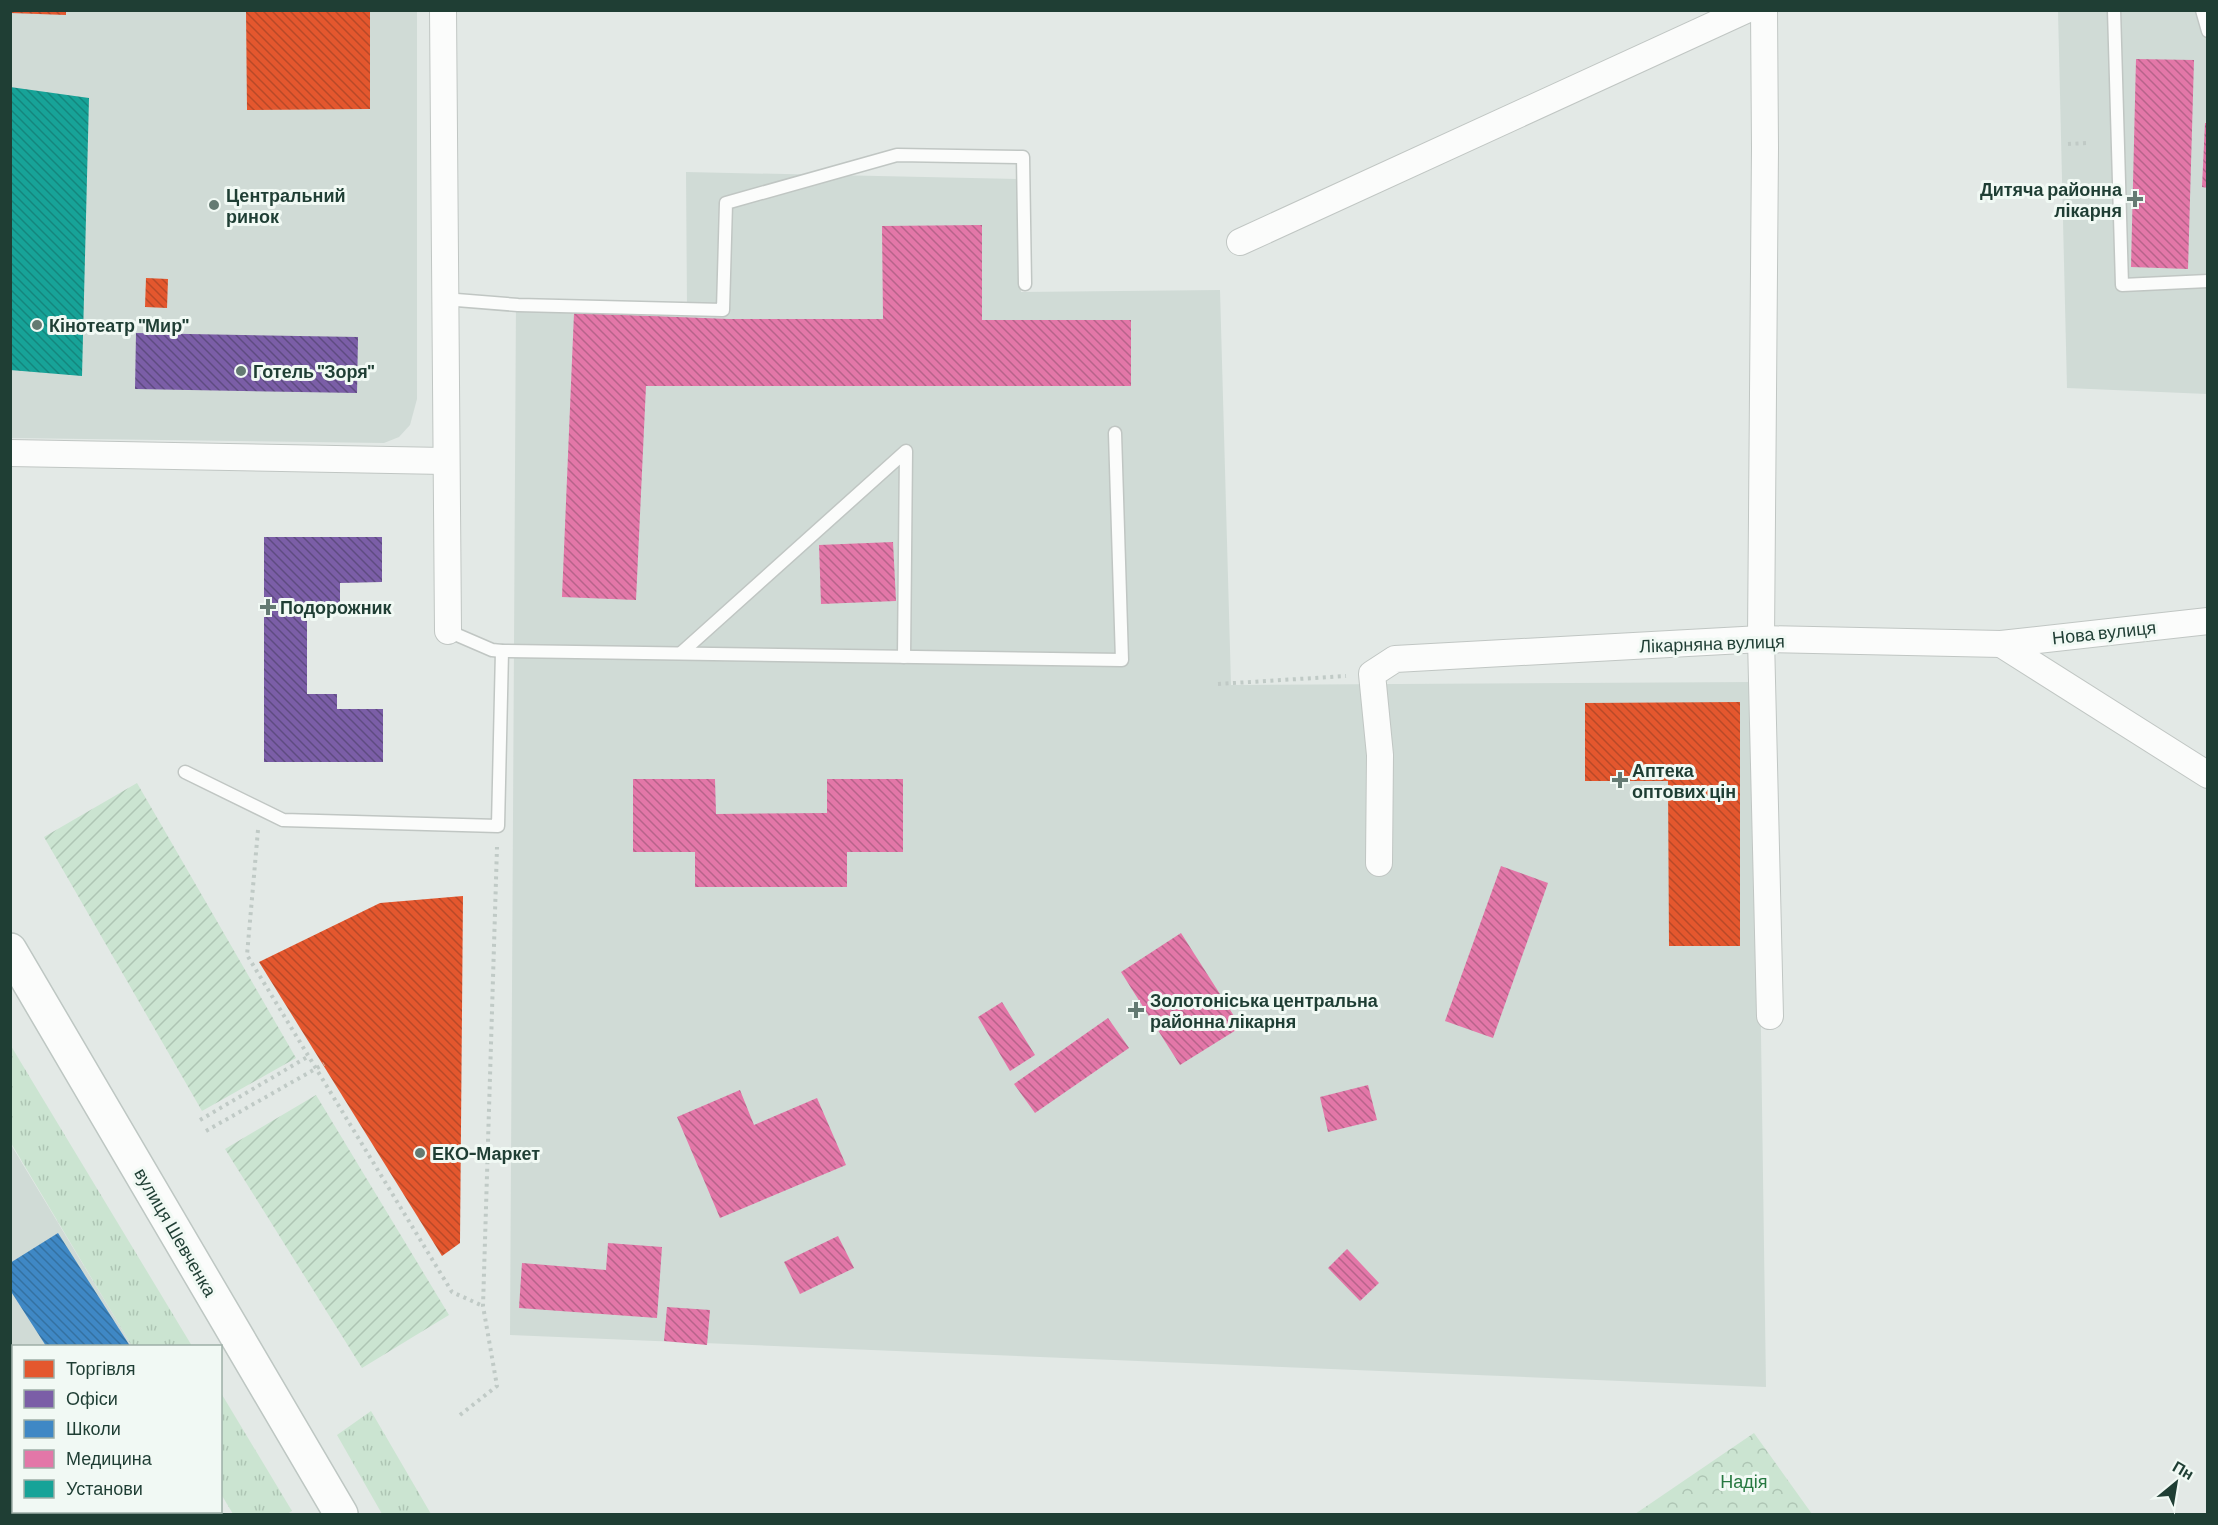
<svg xmlns="http://www.w3.org/2000/svg" width="2218" height="1525" viewBox="0 0 2218 1525" font-family="Barlow,sans-serif">
<defs>
<pattern id="grass-tufts" width="24" height="20" patternUnits="userSpaceOnUse" patternTransform="scale(1.5)"><rect width="24" height="20" fill="#cbe4d1"/><path d="M3 7l-1-3M5 7V3M7 7l1-3M15 17l-1-3M17 17v-4M19 17l1-3" fill="none" stroke="#aec5b4"/></pattern>
<pattern id="park-crowns" width="20" height="18" patternUnits="userSpaceOnUse" patternTransform="scale(1.5)"><rect width="20" height="18" fill="#cbe4d1"/><path d="M2 6a3 3 0 1 1 6 0M12 15a3 3 0 1 1 6 0" fill="none" stroke="#aec5b4"/></pattern>
<pattern id="garden-furrows" width="10" height="10" patternUnits="userSpaceOnUse" patternTransform="scale(1.5)"><rect width="10" height="10" fill="#cbe4d1"/><path d="M-1 1l2-2M0 10L10 0M9 11l2-2" fill="none" stroke="#aec5b4"/></pattern>
<pattern id="shops-back-hatch" width="6" height="6" patternUnits="userSpaceOnUse" patternTransform="scale(1.5)"><rect width="6" height="6" fill="#e4572e"/><path d="M-1 5l2 2M0 0l6 6M5-1l2 2" fill="none" stroke="#b84928"/></pattern>
<pattern id="offices-back-hatch" width="6" height="6" patternUnits="userSpaceOnUse" patternTransform="scale(1.5)"><rect width="6" height="6" fill="#7b5ea7"/><path d="M-1 5l2 2M0 0l6 6M5-1l2 2" fill="none" stroke="#5e4b81"/></pattern>
<pattern id="schools-back-hatch" width="6" height="6" patternUnits="userSpaceOnUse" patternTransform="scale(1.5)"><rect width="6" height="6" fill="#3f88c5"/><path d="M-1 5l2 2M0 0l6 6M5-1l2 2" fill="none" stroke="#3471a1"/></pattern>
<pattern id="health-back-hatch" width="6" height="6" patternUnits="userSpaceOnUse" patternTransform="scale(1.5)"><rect width="6" height="6" fill="#e377a8"/><path d="M-1 5l2 2M0 0l6 6M5-1l2 2" fill="none" stroke="#b7638a"/></pattern>
<pattern id="public-back-hatch" width="6" height="6" patternUnits="userSpaceOnUse" patternTransform="scale(1.5)"><rect width="6" height="6" fill="#17a398"/><path d="M-1 5l2 2M0 0l6 6M5-1l2 2" fill="none" stroke="#14867d"/></pattern>
</defs>
<rect width="100%" height="100%" fill="#e3e9e6"/>
<g fill="#d0dbd6">
<polygon points="11,11 417,11 417,399 410,425 399,437 384,443 11,438"/>
<polygon points="2058,11 2207,11 2207,394 2067,388"/>
<polygon points="686,172 1020,179 1021,292 1220,290 1231,685 1756,682 1766,1387 510,1335 516,299 687,307"/>
<polygon points="10,1143 132,1346 14,1346 14,1512 101,1512 96,1514 11,1514"/>
</g>
<g fill="url(#grass-tufts)">
<polygon points="10,1046 11,1046 192,1346 132,1346 11,1143"/>
<polygon points="221,1393 292,1511 287,1514 233,1514 221,1494"/>
<polygon points="371,1411 431,1514 382,1514 337,1435"/>
</g>
<polygon fill="url(#park-crowns)" points="1754,1433 1812,1514 1635,1514"/>
<g fill="url(#garden-furrows)">
<polygon points="137,783 296,1058 202,1111 44,837"/>
<polygon points="316,1095 449,1315 362,1368 225,1149"/>
</g>
<g fill="url(#shops-back-hatch)">
<polygon points="10,10 66,10 66,15 10,13"/>
<polygon points="246,10 370,10 370,109 247,110"/>
<polygon points="146,278 168,279 167,308 145,307"/>
<polygon points="1740,702 1740,946 1669,946 1668,781 1585,781 1585,703"/>
<polygon points="463,896 460,1243 442,1256 259,962 380,903"/>
</g>
<g fill="url(#offices-back-hatch)">
<polygon points="136,333 358,337 357,393 135,389"/>
<polygon points="264,537 382,537 382,582 340,583 340,610 307,610 307,694 337,694 337,709 383,709 383,762 264,762"/>
<polygon points="147,1512 204,1512 206,1514 147,1514"/>
</g>
<polygon fill="url(#schools-back-hatch)" points="58,1233 130,1346 46,1346 10,1290 10,1263"/>
<g fill="url(#health-back-hatch)">
<polygon points="2136,59 2194,60 2188,269 2131,267"/>
<polygon points="2205,123 2208,123 2208,188 2202,187"/>
<polygon points="982,225 982,320 1131,320 1131,386 646,386 636,600 562,597 574,313 729,319 883,319 882,226"/>
<polygon points="893,542 896,601 821,604 819,545"/>
<polygon points="633,779 715,779 716,814 827,813 827,779 903,779 903,852 847,852 847,887 695,887 695,852 633,852"/>
<polygon points="1501,866 1548,883 1493,1038 1445,1021"/>
<polygon points="1181,933 1241,1027 1180,1065 1121,972"/>
<polygon points="1002,1002 1035,1055 1010,1071 978,1017"/>
<polygon points="1108,1018 1129,1048 1035,1113 1014,1084"/>
<polygon points="1368,1085 1377,1120 1328,1132 1320,1097"/>
<polygon points="740,1090 754,1125 817,1098 846,1165 720,1218 677,1117"/>
<polygon points="838,1236 854,1268 800,1294 784,1262"/>
<polygon points="608,1243 662,1247 657,1318 519,1308 522,1263 606,1270"/>
<polygon points="1347,1249 1379,1283 1360,1301 1328,1268"/>
<polygon points="667,1307 710,1310 707,1345 664,1341"/>
</g>
<polygon fill="url(#public-back-hatch)" points="10,87 89,98 82,376 10,370"/>
<g fill="none" stroke-linecap="round" stroke-linejoin="round">
<defs>
<g id="lane">
<polyline points="2114,10 2122,285 2208,281"/>
<polyline points="2202,10 2208,31"/>
<polyline points="444,299 518,305 723,310 726,203 897,155 1023,157 1025,284"/>
<polyline points="448,631 492,650 502,651 1122,660 1115,433"/>
<polyline points="681,653 906,451 904,657"/>
<polyline points="185,772 283,820 498,826 502,651"/>
</g>
<g id="street">
<polyline points="443,10 448,631"/>
<polyline points="1764,10 1765,148 1761,639 1770,1016"/>
<polyline points="1240,242 1746,10"/>
<polyline points="10,453 445,461"/>
<polyline points="2001,644 2208,775"/>
<polyline points="1379,863 1380,755 1372,674 1395,659 1761,639 2001,644 2208,621"/>
</g>
<polyline id="secondary" points="10,950 341,1514"/>
</defs>
<use href="#lane" stroke="#c0c6c3" stroke-width="15"/>
<use href="#street" stroke="#c0c6c3" stroke-width="28"/>
<use href="#secondary" stroke="#bec7c3" stroke-width="36"/>
<g stroke="#c0cac6" stroke-width="4" stroke-dasharray="3 4.5" stroke-linecap="butt">
<polyline points="2068,144 2088,143"/>
<polyline points="1218,684 1346,676"/>
<polyline points="258,830 247,955 452,1292 483,1306"/>
<polyline points="200,1120 309,1056"/>
<polyline points="206,1131 324,1064"/>
<polyline points="460,1415 497,1386 483,1306 497,847"/>
</g>
<use href="#lane" stroke="#fbfcfb" stroke-width="12"/>
<use href="#street" stroke="#fbfcfb" stroke-width="26"/>
<use href="#secondary" stroke="#fbfcfb" stroke-width="33"/>
</g>
<g fill="#647a72" stroke="#f1f9f4" stroke-width="2">
<path d="M2132 190h6v6h6v6h-6v6h-6v-6h-6v-6h6z"/>
<circle cx="214" cy="205" r="6"/>
<circle cx="37" cy="325" r="6"/>
<circle cx="241" cy="371" r="6"/>
<path d="M265 598h6v6h6v6h-6v6h-6v-6h-6v-6h6z"/>
<path d="M1617 771h6v6h6v6h-6v6h-6v-6h-6v-6h6z"/>
<path d="M1133 1001h6v6h6v6h-6v6h-6v-6h-6v-6h6z"/>
<circle cx="420" cy="1153" r="6"/>
</g>
<g text-anchor="middle" dominant-baseline="central" stroke-width="6" stroke-linejoin="round" paint-order="stroke">
<g font-size="18" font-weight="bold" fill="#1f3e34" stroke="#f1f9f4" text-anchor="start">
<text x="2122" y="189" text-anchor="end">Дитяча районна<tspan x="2122" dy="21">лікарня</tspan></text>
<text x="226" y="195">Центральний<tspan x="226" dy="21">ринок</tspan></text>
<text x="49" y="325">Кінотеатр "Мир"</text>
<text x="253" y="371">Готель "Зоря"</text>
<text x="280" y="607">Подорожник</text>
<text x="1632" y="770">Аптека<tspan x="1632" dy="21">оптових цін</tspan></text>
<text x="1150" y="1000">Золотоніська центральна<tspan x="1150" dy="21">районна лікарня</tspan></text>
<text x="432" y="1153">ЕКО-Маркет</text>
</g>
<g font-size="18" fill="#1f3e34" stroke="#f1f9f4">
<text transform="translate(2104 632) rotate(-6)">Нова вулиця</text>
<text transform="translate(1712 643) rotate(-2)">Лікарняна вулиця</text>
<text transform="translate(176 1232) rotate(60)">вулиця Шевченка</text>
</g>
<g font-size="18" fill="#267840" stroke="#f1f9f4">
<text x="1744" y="1481">Надія</text>
</g>
</g>
<rect width="2218" height="1525" fill="none" stroke="#1f3e34" stroke-width="24"/>
<rect x="12" y="1345" width="210" height="168" fill="#f1f9f4" stroke="#9daea7" stroke-width="1.5"/>
<rect x="24" y="1360" width="30" height="18" fill="#e4572e" stroke="#9daea7" stroke-width="1.5"/>
<text x="66" y="1375" font-size="18" fill="#1f3e34">Торгівля</text>
<rect x="24" y="1390" width="30" height="18" fill="#7b5ea7" stroke="#9daea7" stroke-width="1.5"/>
<text x="66" y="1405" font-size="18" fill="#1f3e34">Офіси</text>
<rect x="24" y="1420" width="30" height="18" fill="#3f88c5" stroke="#9daea7" stroke-width="1.5"/>
<text x="66" y="1435" font-size="18" fill="#1f3e34">Школи</text>
<rect x="24" y="1450" width="30" height="18" fill="#e377a8" stroke="#9daea7" stroke-width="1.5"/>
<text x="66" y="1465" font-size="18" fill="#1f3e34">Медицина</text>
<rect x="24" y="1480" width="30" height="18" fill="#17a398" stroke="#9daea7" stroke-width="1.5"/>
<text x="66" y="1495" font-size="18" fill="#1f3e34">Установи</text>
<g transform="translate(2176 1483) rotate(30)" stroke="#f1f9f4" stroke-width="4.5" paint-order="stroke">
<path d="M0-4.5L10 22L0 15L-10 22Z" fill="#1f3e34"/>
<text y="-9" font-size="16" font-weight="bold" text-anchor="middle" fill="#1f3e34">Пн</text>
</g>
</svg>
